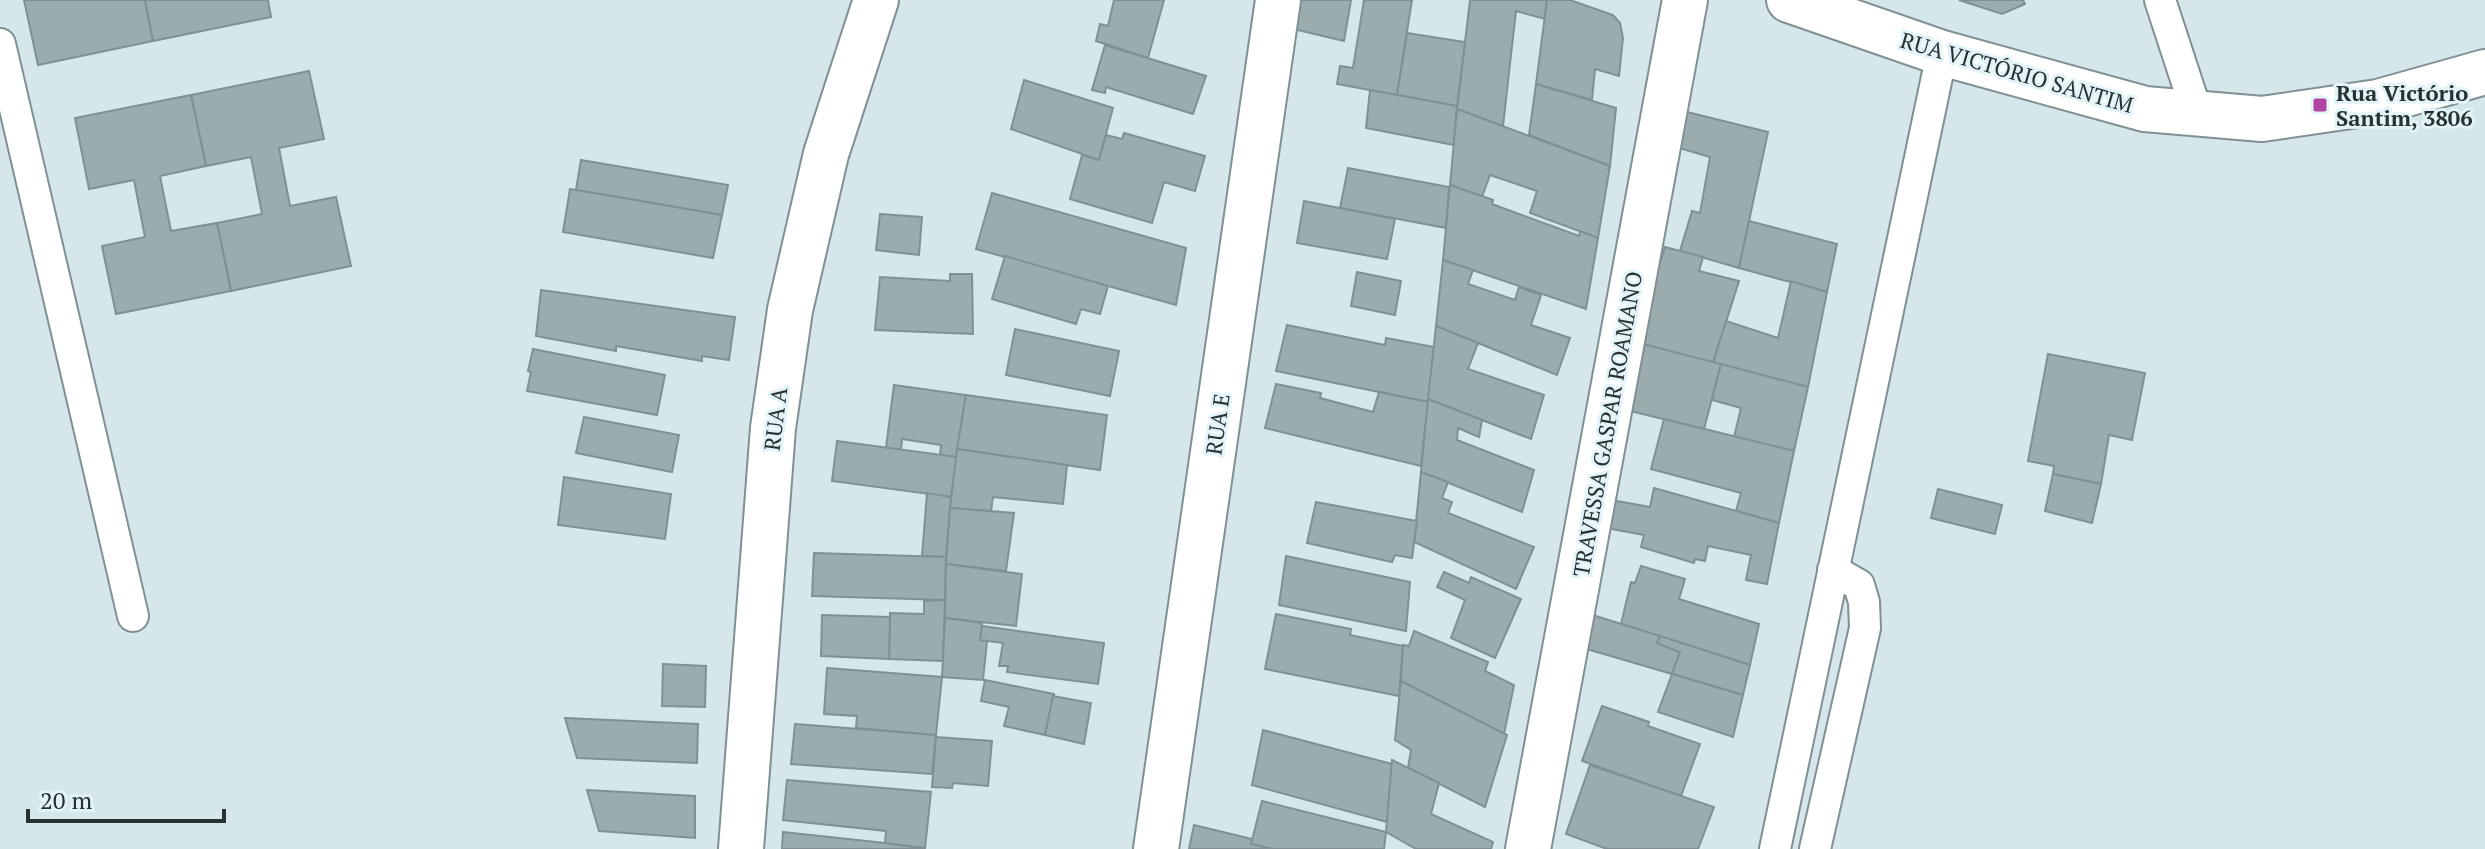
<svg xmlns="http://www.w3.org/2000/svg" width="2485" height="849" viewBox="0 0 2485 849" font-family="'PT Serif',serif">
<rect width="100%" height="100%" fill="#d5e7ea"/>
<g fill="#9bacaf" stroke="#809093" stroke-width="2">
<polygon points="24,0 145,0 153,41 38,65"/>
<polygon points="145,0 268,0 271,17 153,41"/>
<polygon points="1114,0 1164,0 1148,58 1096,41 1100,24 1108,26"/>
<polygon points="1293,0 1351,0 1344,41 1289,28"/>
<polygon points="1364,0 1412,0 1397,95 1337,84 1340,66 1353,68"/>
<polygon points="1470,0 1547,0 1545,19 1516,11 1503,126 1457,109"/>
<polygon points="1547,0 1570,0 1613,15 1620,23 1623,38 1619,76 1595,69 1592,100 1536,84"/>
<polygon points="1959,0 2023,0 2025,4 2002,14"/>
<polygon points="1407,33 1465,42 1457,106 1397,95"/>
<polygon points="1105,45 1206,76 1193,114 1106,87 1105,93 1092,90"/>
<polygon points="309,71 324,139 279,148 290,206 336,197 351,266 231,291 217,223 262,214 251,157 206,166 191,95"/>
<polygon points="1024,80 1113,108 1099,160 1011,129"/>
<polygon points="1536,84 1616,108 1610,166 1529,135"/>
<polygon points="1370,90 1457,106 1454,145 1366,128"/>
<polygon points="191,95 206,166 160,176 171,231 217,223 231,291 116,314 102,246 145,237 134,180 89,189 75,118"/>
<polygon points="1457,109 1610,166 1598,238 1530,213 1537,191 1490,175 1482,197 1450,185"/>
<polygon points="1675,109 1768,132 1739,268 1680,251 1692,211 1700,213 1710,157 1669,145"/>
<polygon points="1124,133 1205,156 1195,191 1164,182 1152,223 1070,199 1082,155 1099,160 1106,135 1122,139"/>
<polygon points="581,160 728,185 722,215 576,190"/>
<polygon points="1348,168 1449,187 1446,228 1340,208"/>
<polygon points="1450,185 1493,200 1492,204 1579,236 1580,231 1598,238 1586,309 1443,260"/>
<polygon points="570,189 722,215 713,258 563,232"/>
<polygon points="992,193 1186,248 1176,305 976,249"/>
<polygon points="1304,201 1395,219 1387,259 1297,243"/>
<polygon points="880,214 922,217 919,255 876,250"/>
<polygon points="1749,221 1837,244 1827,292 1739,268"/>
<polygon points="1665,247 1703,257 1699,271 1739,281 1713,363 1635,342"/>
<polygon points="1005,256 1108,286 1100,314 1081,309 1076,324 992,299"/>
<polygon points="1443,260 1473,270 1468,284 1515,300 1519,287 1541,295 1531,325 1570,338 1557,375 1436,326"/>
<polygon points="1357,272 1401,281 1395,315 1351,306"/>
<polygon points="950,274 972,274 973,334 875,330 880,277 950,281"/>
<polygon points="1791,281 1827,292 1808,387 1713,363 1726,321 1778,338"/>
<polygon points="541,290 735,317 729,360 702,356 702,361 616,346 616,351 536,336"/>
<polygon points="1287,325 1385,345 1386,338 1434,347 1428,402 1276,371"/>
<polygon points="1436,326 1478,343 1468,369 1544,395 1531,439 1428,399"/>
<polygon points="1015,329 1119,351 1110,396 1006,375"/>
<polygon points="1635,342 1721,364 1704,429 1622,409"/>
<polygon points="533,349 665,375 657,415 527,391 531,372 528,371"/>
<polygon points="2048,354 2145,373 2132,440 2109,435 2101,484 2053,474 2054,466 2028,461"/>
<polygon points="1721,364 1808,387 1794,451 1734,437 1741,408 1712,400"/>
<polygon points="1276,384 1321,393 1320,398 1373,412 1379,392 1428,402 1421,466 1265,428"/>
<polygon points="894,385 966,395 957,457 940,455 941,445 902,439 901,450 886,448"/>
<polygon points="966,395 1107,415 1100,470 957,449"/>
<polygon points="1428,399 1482,420 1479,437 1458,428 1457,440 1534,470 1522,512 1421,472"/>
<polygon points="584,417 679,435 672,472 576,453"/>
<polygon points="1664,419 1794,451 1779,523 1736,511 1741,493 1651,469"/>
<polygon points="837,441 957,457 951,497 832,481"/>
<polygon points="957,449 1067,465 1063,504 993,497 991,511 950,508"/>
<polygon points="1421,472 1448,482 1442,498 1452,502 1448,513 1534,547 1516,589 1414,542"/>
<polygon points="2053,474 2101,484 2092,523 2045,511"/>
<polygon points="564,477 671,494 665,539 558,525"/>
<polygon points="1654,488 1779,523 1767,584 1746,580 1751,555 1708,546 1705,561 1695,559 1694,563 1641,547 1644,535 1601,527 1606,499 1650,507"/>
<polygon points="1938,489 2002,505 1995,534 1931,518"/>
<polygon points="927,493 951,497 946,557 922,556"/>
<polygon points="1316,502 1417,521 1412,558 1395,555 1392,562 1307,543"/>
<polygon points="950,508 1014,513 1006,571 946,564"/>
<polygon points="814,553 946,557 945,600 812,596"/>
<polygon points="1286,556 1410,582 1406,631 1279,605"/>
<polygon points="946,564 1022,574 1016,626 945,618"/>
<polygon points="1641,566 1685,579 1679,599 1759,624 1750,665 1621,624 1631,582 1635,583"/>
<polygon points="1444,572 1469,583 1471,577 1521,599 1495,658 1451,638 1465,600 1437,587"/>
<polygon points="945,600 943,661 889,659 890,613 924,614 924,601"/>
<polygon points="1586,613 1660,636 1657,643 1680,652 1672,674 1580,647"/>
<polygon points="1276,614 1351,629 1350,635 1403,646 1399,696 1265,669"/>
<polygon points="822,615 890,617 889,659 821,656"/>
<polygon points="945,618 982,623 980,640 987,641 983,680 942,677"/>
<polygon points="982,626 1104,643 1098,684 1007,672 1008,666 999,666 1003,643 980,640"/>
<polygon points="1414,631 1488,662 1485,671 1514,685 1504,734 1401,681 1403,645 1409,646"/>
<polygon points="1660,636 1750,665 1743,695 1672,674 1680,652 1657,643"/>
<polygon points="663,664 706,666 705,707 662,706"/>
<polygon points="827,668 942,677 936,735 856,728 857,716 824,714"/>
<polygon points="1672,674 1743,695 1733,737 1658,712"/>
<polygon points="985,680 1054,694 1045,735 1004,726 1009,707 981,701"/>
<polygon points="1401,681 1507,735 1485,807 1408,768 1411,750 1395,740"/>
<polygon points="1053,696 1091,703 1084,744 1045,735"/>
<polygon points="1602,706 1649,722 1648,726 1700,744 1681,796 1582,761"/>
<polygon points="565,718 698,724 697,763 577,758"/>
<polygon points="795,724 936,735 932,774 791,764"/>
<polygon points="1263,730 1392,764 1387,822 1252,785"/>
<polygon points="936,737 992,741 988,786 953,783 952,788 932,787"/>
<polygon points="1392,760 1439,783 1431,814 1493,842 1491,849 1416,849 1386,832"/>
<polygon points="1590,765 1714,807 1698,849 1607,849 1566,834"/>
<polygon points="787,780 931,792 925,848 885,843 886,831 783,820"/>
<polygon points="587,790 695,796 695,838 599,831"/>
<polygon points="1262,801 1386,832 1384,849 1272,849 1251,844"/>
<polygon points="1194,825 1252,839 1251,844 1272,849 1189,849"/>
<polygon points="783,832 885,843 925,849 782,849"/>
</g>
<g fill="none" stroke-linecap="round" stroke-linejoin="round">
<defs>
<g id="service">
<polyline points="2160,0 2197,113"/>
<polyline points="0,44 133,616"/>
<polyline points="1775,849 1942,53"/>
<polyline points="1815,849 1865,628 1864,602 1859,585 1833,570"/>
</g>
<g id="minor">
<polyline points="1789,0 1942,53 2145,109 2262,119 2378,102 2485,72"/>
<polyline points="741,849 773,428 790,310 826,154 876,0"/>
<polyline points="1156,849 1278,0"/>
<polyline points="1528,849 1685,0"/>
</g>
</defs>
<use href="#service" stroke="#809093" stroke-width="34"/>
<use href="#minor" stroke="#809093" stroke-width="48"/>
<use href="#service" stroke="#fff" stroke-width="30"/>
<use href="#minor" stroke="#fff" stroke-width="44"/>
</g>
<rect fill="#b243a1" stroke="#e2f4f8" stroke-width="3" x="2312" y="97" width="16" height="16" rx="4"/>
<g text-anchor="middle" dominant-baseline="central" stroke-width="6" stroke-linejoin="round" paint-order="stroke">
<g font-size="22" fill="#2a3132" stroke="#e2f4f8">
<text transform="translate(2017 72) rotate(16)">RUA VICTÓRIO SANTIM</text>
<text transform="translate(775 419) rotate(-83)">RUA A</text>
<text transform="translate(1217 424) rotate(-82)">RUA E</text>
<text transform="translate(1607 424) rotate(-80)">TRAVESSA GASPAR ROAMANO</text>
</g>
<g font-size="22" font-weight="bold" fill="#2a3132" stroke="#e2f4f8" text-anchor="start">
<text x="2336" y="92">Rua Victório<tspan x="2336" dy="25">Santim, 3806</tspan></text>
</g>
</g>
<path d="M28 809v12h196v-12" fill="none" stroke="#2a3132" stroke-width="4"/>
<text x="40" y="809" font-size="24" fill="#2a3132" stroke="#e2f4f8" stroke-width="6" paint-order="stroke">20 m</text>
</svg>
